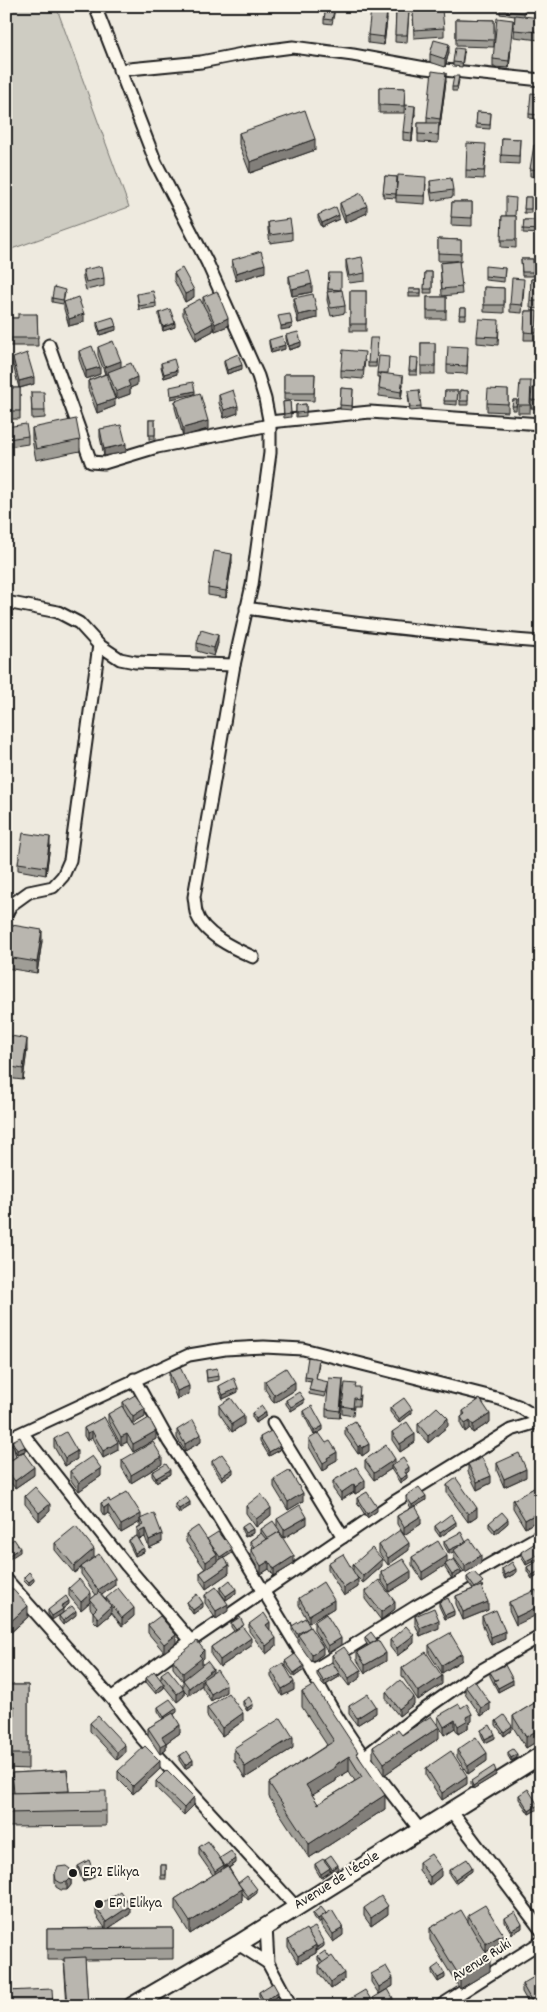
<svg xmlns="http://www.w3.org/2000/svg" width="547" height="2012" viewBox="0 0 547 2012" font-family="Dekko,sans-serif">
<rect width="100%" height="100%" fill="#eeeadf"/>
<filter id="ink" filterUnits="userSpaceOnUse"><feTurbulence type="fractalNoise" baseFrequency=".02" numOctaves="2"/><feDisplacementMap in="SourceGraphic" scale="10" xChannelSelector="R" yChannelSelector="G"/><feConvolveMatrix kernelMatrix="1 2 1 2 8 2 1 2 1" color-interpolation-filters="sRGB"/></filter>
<g filter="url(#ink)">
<polygon fill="#ceccc2" stroke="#75746f" points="6,6 56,6 129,207 6,251"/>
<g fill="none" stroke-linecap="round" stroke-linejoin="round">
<defs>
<g id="street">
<path d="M 95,6 L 156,163 L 207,262 L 258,376 L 265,399 L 270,425 L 270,453 L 252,585 L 234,665 L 194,897 C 195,902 195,907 196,912 C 202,934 235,949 253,957"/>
<polyline points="119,70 201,62 247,53 293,47 353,55 425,68 541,80"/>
<polyline points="49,345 91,462 104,463 157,447 270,425"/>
<polyline points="269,422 370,412 541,424"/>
<polyline points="6,602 58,612 79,623 99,645 120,659 135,662 234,665"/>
<path d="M 246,608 C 344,623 442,634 541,642"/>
<polyline points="6,915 11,905 29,892 53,887 63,876 70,860 99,645"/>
<path d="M 134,1379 L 169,1442 L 211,1505 L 312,1671 C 339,1729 381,1779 420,1830"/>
<polyline points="273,1423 343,1537"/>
<polyline points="23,1434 127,1566 191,1641"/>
<polyline points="6,1440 189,1355 225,1349 264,1347 303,1349 500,1399 518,1406 541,1420"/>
<polyline points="6,1579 111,1698 140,1736 295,1906"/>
<polyline points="312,1671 415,1607 541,1535"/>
<polyline points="111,1698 166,1658 394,1502 511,1430 541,1421"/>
<polyline points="364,1757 424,1710 478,1672 541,1636"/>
<polyline points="452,1812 541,1930"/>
<polyline points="266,1926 268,1963 291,2006"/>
<polyline points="238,1944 268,1963"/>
<polyline points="440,2006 541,1942"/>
</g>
<polyline id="secondary" points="132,2006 238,1944 541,1755"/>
</defs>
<use href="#street" stroke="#1c1c1c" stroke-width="15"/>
<use href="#secondary" stroke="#1c1c1c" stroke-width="20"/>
<use href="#street" stroke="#fbf7ec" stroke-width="11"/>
<use href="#secondary" stroke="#fbf7ec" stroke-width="16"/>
</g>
<g fill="#9f9d96" stroke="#1c1c1c" fill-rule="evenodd">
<polygon points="396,6 414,6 414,12 444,28 444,36 414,38 413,12 409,12 407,43 395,42"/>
<polygon points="425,6 442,6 442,8"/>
<polygon points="477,6 497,6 496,10"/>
<polygon points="525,6 524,16 540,26 539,40 514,37 515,16 500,14 500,10"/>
<polygon points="335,9 332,24 324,23 324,19"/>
<polygon points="387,19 384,45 368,43 368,35"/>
<polygon points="456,19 494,20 494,47 456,46"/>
<polygon points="513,28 509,68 493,67 493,59"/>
<polygon points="449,52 445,67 430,62 430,54"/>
<polygon points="464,53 462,67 453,66 453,62"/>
<polygon points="459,80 457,91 452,91 452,87"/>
<polygon points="446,81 440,126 439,126 438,143 418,142 418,123 427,123 427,117"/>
<polygon points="379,87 405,88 404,113 379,113"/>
<polygon points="541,94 540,119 529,118 529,114"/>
<polygon points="477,112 491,113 490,129 476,128"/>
<polygon points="415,114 412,141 403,140 403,132"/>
<polygon points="239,133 315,150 250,173 239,144"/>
<polygon points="502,138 520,139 519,164 501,163"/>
<polygon points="541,146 541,178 530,176 530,169"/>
<polygon points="486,152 484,179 466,178 466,170"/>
<polygon points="385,176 397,177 396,198 383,197"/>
<polygon points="430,181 453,190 453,197 432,201 430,189"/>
<polygon points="426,184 425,204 396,202 396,195"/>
<polygon points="525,197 531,197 531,213 524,213"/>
<polygon points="452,202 472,202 472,226 451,225"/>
<polygon points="340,203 367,213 345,223 340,210"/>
<polygon points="318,215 339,219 322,227 318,219"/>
<polygon points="502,216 516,216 516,248 501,247"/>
<polygon points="524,220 540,220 540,234 523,233"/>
<polygon points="268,222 292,232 292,240 270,243 268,230"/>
<polygon points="438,239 461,240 461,262 459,261 462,294 442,296 440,263 457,261 438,261"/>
<rect x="538" y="246" width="3" height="27"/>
<polygon points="521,259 533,259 533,276 522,276"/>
<polygon points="232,260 265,272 236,281 232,268"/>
<polygon points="346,260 365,273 365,281 349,283 346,268"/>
<polygon points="505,268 504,282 485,280 485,276"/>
<polygon points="83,270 104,278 104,286 86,290 83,278"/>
<polygon points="425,272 432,272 432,293 424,293"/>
<polygon points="174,273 194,297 185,302 174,280"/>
<polygon points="329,273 341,290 345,306 345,313 331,316 327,300"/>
<polygon points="289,276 312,292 292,296 289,283"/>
<polygon points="531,279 541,279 541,309 530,308"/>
<polygon points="484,287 504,288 504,313 484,312"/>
<polygon points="524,287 522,313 510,312 510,304"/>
<rect x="409" y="289" width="12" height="8"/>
<rect x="350" y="291" width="16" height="40"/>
<polygon points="65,293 63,304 52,302 52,298"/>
<polygon points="137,294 156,303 156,307 139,310"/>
<polygon points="203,297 228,326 215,331 213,327 213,331 196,340 183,315 183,308 203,305"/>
<rect x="427" y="297" width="19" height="22"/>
<polygon points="294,298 317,318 298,323 294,306"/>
<polygon points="64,302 84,322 69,326 64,309"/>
<polygon points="460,308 466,308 466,319 459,319"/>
<polygon points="525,311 537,311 536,340 524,340"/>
<polygon points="159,313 175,327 163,331 159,317"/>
<polygon points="37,314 38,346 6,346 6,318 18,318"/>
<polygon points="97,322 116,330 100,335 97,326"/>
<polygon points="499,328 498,345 477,343 477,336"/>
<polygon points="286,335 301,346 289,350 286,339"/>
<polygon points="378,338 376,367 368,367 368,363"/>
<polygon points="269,340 285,349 271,353 269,344"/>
<rect x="421" y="343" width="14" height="31"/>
<polygon points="98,347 121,367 137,385 130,388 130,394 116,399 108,380 108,374 106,374 115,406 97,413 88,389 88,381 105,374 98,355"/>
<polygon points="79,351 100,374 86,379 79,359"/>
<polygon points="541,352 541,374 534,374 534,366"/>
<polygon points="468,355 467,374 447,373 447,365"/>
<polygon points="410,357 418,362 417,375 409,375"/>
<polygon points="13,358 34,384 20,388 20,419 7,419 7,388 19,388 13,365"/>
<polygon points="224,360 242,369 227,374 224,364"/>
<polygon points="365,360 363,379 341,377 341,370"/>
<polygon points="161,363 177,374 164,378 161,367"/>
<polygon points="377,373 388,374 403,384 401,399 379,396 379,388 380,377 377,377"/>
<polygon points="284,374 315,374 314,401 284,400"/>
<polygon points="341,388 353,389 352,410 340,409"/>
<polygon points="541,388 541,409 531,408 531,400"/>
<polygon points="531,389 530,413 518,413 518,405"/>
<polygon points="460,390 468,391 468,405 460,405"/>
<polygon points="508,390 508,412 487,411 487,403"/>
<polygon points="445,391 458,391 457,405 444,404"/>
<polygon points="31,392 45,411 45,418 32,419"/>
<polygon points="219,395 238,413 224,418 219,403"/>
<polygon points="408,395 421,406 421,410 410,411"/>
<polygon points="513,400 517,400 516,410 512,410"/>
<polygon points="175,401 208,429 183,436 175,408"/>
<polygon points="290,401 291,417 284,418 283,402"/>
<polygon points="306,404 306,416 296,417 296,405"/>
<rect x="149" y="420" width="6" height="19"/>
<polygon points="6,427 28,436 28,444 8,447 6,436"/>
<polygon points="32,428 80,440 80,451 36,460 32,440"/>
<polygon points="100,429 126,452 104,456 100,437"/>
<polygon points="232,562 226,598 208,595 208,588"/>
<polygon points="197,643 218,643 214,656 197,651"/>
<polygon points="50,845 46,875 18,870 18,863"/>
<polygon points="6,924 42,941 37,973 6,968"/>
<polygon points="6,1035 27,1050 23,1080 6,1078"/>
<polygon points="319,1363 316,1379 328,1386 325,1397 309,1394 311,1382 305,1381 305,1377"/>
<polygon points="206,1370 219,1376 219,1380 207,1382"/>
<polygon points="169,1372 189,1394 177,1399 169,1380"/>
<polygon points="265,1381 295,1390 274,1403 265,1389"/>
<polygon points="219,1386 238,1392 223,1399 219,1390"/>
<polygon points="343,1387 340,1418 326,1417 326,1409"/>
<polygon points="356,1387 360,1395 359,1406 354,1406 353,1416 342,1414 342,1406"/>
<polygon points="286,1400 304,1403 291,1411 286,1404"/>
<polygon points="123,1402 145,1417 133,1424 126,1414 134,1427 156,1439 133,1452 127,1442 121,1445 108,1421 108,1414 123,1409"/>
<polygon points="219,1406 244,1424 232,1432 219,1413"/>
<polygon points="390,1408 412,1413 399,1423 390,1412"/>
<polygon points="304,1411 323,1430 314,1435 304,1415"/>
<polygon points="463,1411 490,1422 473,1433 470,1428 465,1432 461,1425 461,1417 463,1416"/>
<polygon points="252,1413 266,1416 256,1423 252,1417"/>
<polygon points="104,1417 118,1450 103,1458 92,1438 87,1441 84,1436 84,1428"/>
<polygon points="418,1424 448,1426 428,1443 418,1432"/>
<polygon points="345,1427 369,1451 362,1456 360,1453 358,1454 345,1435"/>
<polygon points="177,1430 201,1442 185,1451 177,1438"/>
<polygon points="392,1432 415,1442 400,1452 392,1440"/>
<polygon points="260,1437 280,1450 269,1456 260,1441"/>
<polygon points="54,1439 77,1459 65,1466 54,1447"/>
<polygon points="309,1439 326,1443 337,1460 328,1465 328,1468 323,1471 309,1447"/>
<polygon points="12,1441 25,1451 17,1454 13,1447 16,1457 34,1475 15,1488 6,1477 6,1447 12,1445"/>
<polygon points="122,1460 162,1464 131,1483 122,1468"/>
<polygon points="365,1460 395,1463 409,1471 406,1474 407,1478 400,1483 391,1469 374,1480 365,1468"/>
<polygon points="212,1461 233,1473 222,1480 212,1465"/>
<polygon points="497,1463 526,1477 504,1487 497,1471"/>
<polygon points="468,1464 491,1483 477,1490 468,1472"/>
<polygon points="356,1467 365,1488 355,1494 354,1492 341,1500 333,1489 333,1481"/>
<polygon points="70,1471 101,1476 79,1491 70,1479"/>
<polygon points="152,1472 170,1474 156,1482 152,1476"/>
<polygon points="274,1479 303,1501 288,1510 274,1487"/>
<polygon points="541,1484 541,1518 525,1528 513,1508 513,1500"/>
<polygon points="447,1485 477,1516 468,1522 447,1493"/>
<polygon points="25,1496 50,1511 39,1521 25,1504"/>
<polygon points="406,1496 426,1500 415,1507 421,1524 404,1535 397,1524 397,1516 411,1508 406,1500"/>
<polygon points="357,1498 377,1511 367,1518 357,1502"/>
<polygon points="110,1502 141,1519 162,1542 149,1548 145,1537 139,1539 144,1552 135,1556 129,1544 129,1540 137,1536 137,1528 140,1526 140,1522 121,1533 108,1513 104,1516 101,1511 101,1503"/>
<polygon points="175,1504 190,1506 179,1513 175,1508"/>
<polygon points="246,1506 271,1515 256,1527 246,1513"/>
<polygon points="277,1519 307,1524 284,1538 280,1532 280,1534 294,1564 274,1576 269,1569 261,1574 251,1557 251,1549 253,1548 250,1545 250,1541 261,1533 261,1529 277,1526"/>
<polygon points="489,1523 508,1523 495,1534 489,1527"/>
<polygon points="435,1526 456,1526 440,1537 435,1530"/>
<polygon points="242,1527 253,1533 245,1537 242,1531"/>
<polygon points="186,1534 207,1540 232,1553 224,1558 229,1573 206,1589 200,1580 200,1573 205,1569 186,1542"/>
<polygon points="444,1541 466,1542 481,1563 465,1573 454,1558 454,1551 449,1554 444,1545"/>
<polygon points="55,1543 94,1557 115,1585 101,1595 106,1601 106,1598 134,1616 122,1626 111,1612 111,1614 98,1625 93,1620 93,1612 90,1608 90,1602 81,1610 69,1596 69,1588 91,1599 96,1595 81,1574 81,1568 74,1573 55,1550"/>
<polygon points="379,1545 409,1550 388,1565 379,1553"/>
<polygon points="521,1552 541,1553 541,1557 526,1565 521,1556"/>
<polygon points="412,1557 447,1563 461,1574 452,1579 445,1568 445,1565 422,1580 412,1565"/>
<polygon points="541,1559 541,1574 532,1579 527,1571 527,1567"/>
<polygon points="328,1563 353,1570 353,1565 382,1566 363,1583 356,1576 358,1587 344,1596 328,1570"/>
<polygon points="502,1569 516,1573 505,1579 502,1573"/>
<polygon points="381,1572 411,1579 389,1592 381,1580"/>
<polygon points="24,1577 34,1581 29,1586 24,1581"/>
<polygon points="467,1577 483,1586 482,1587 488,1610 463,1620 456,1604 456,1596 473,1589 467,1581"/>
<polygon points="6,1582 28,1617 9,1634 6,1632"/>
<polygon points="220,1588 236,1593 226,1600 220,1592"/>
<polygon points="365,1591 395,1609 381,1620 365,1599"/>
<polygon points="205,1595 228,1611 216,1619 205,1603"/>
<polygon points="299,1598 334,1608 309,1623 299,1605"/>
<polygon points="541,1600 516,1625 509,1610 509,1602"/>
<polygon points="187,1602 203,1607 193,1614 187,1605"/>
<polygon points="439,1602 454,1615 445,1619 439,1606"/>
<polygon points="69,1604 63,1609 52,1620 48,1614 48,1610"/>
<polygon points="76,1615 63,1625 59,1620 59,1616"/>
<polygon points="415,1616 439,1628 420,1636 415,1624"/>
<polygon points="482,1616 505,1639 491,1645 482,1623"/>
<polygon points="314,1622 341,1645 328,1653 314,1630"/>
<polygon points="231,1623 244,1629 251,1646 220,1667 211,1655 211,1647 234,1631 231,1627"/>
<polygon points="249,1624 270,1630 276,1646 266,1654 249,1631"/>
<polygon points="148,1625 176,1643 164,1652 148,1633"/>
<polygon points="292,1626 310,1628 323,1654 312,1662 298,1642 298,1638 297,1638 292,1630"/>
<polygon points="365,1637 386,1661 365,1673 357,1660 357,1652 368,1646 365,1641"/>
<polygon points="390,1640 414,1643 397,1656 390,1647"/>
<polygon points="429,1645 462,1660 442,1673 429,1653"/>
<polygon points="332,1655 361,1677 349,1686 339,1673 339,1677 324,1686 317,1675 317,1671 332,1662"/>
<polygon points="204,1658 202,1660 202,1665 213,1673 226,1692 211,1701 202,1687 202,1685 189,1695 184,1690 184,1696 177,1702 164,1686 164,1688 156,1694 146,1682 146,1678 161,1679 161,1674 183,1687 183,1681 173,1668 173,1660"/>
<polygon points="285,1661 304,1670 294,1677 285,1665"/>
<polygon points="402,1668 442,1684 418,1700 402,1676"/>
<polygon points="271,1670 294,1690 282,1696 271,1677"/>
<polygon points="490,1672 513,1684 498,1692 490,1676"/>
<polygon points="6,1685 28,1685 28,1769 6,1768 6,1732 14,1732 14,1721 6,1721"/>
<polygon points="465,1686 490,1710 481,1716 465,1693"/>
<path d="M 302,1692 L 358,1755 L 385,1809 L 309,1858 L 269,1797 L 269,1783 L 327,1745 L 302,1707 ZM 349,1771 L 355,1781 L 318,1804 L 312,1795 L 336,1781 L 336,1779 Z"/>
<polygon points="386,1692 414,1704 399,1716 386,1700"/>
<polygon points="541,1699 541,1739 526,1748 513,1727 513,1716"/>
<polygon points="243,1701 253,1707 247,1711 243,1705"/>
<polygon points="349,1706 376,1713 357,1725 349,1714"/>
<polygon points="158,1707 177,1712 174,1714 180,1733 166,1743 166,1750 160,1754 148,1736 148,1728 163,1719 158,1711"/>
<polygon points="207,1708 243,1721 222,1736 207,1716"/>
<polygon points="461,1708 472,1721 468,1724 468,1728 458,1734 455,1728 444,1735 438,1724 438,1716"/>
<polygon points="496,1721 512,1730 504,1736 496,1725"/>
<polygon points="90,1723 125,1753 117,1760 90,1731"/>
<polygon points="481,1730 495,1738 485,1743 481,1734"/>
<polygon points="402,1735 439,1738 384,1775 373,1758 373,1747"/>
<polygon points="234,1748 293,1748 245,1778 234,1760"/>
<polygon points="457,1750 487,1761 468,1774 457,1757"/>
<polygon points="508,1752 517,1758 511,1761 508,1756"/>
<polygon points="179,1756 193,1764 185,1769 179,1760"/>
<polygon points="426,1768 467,1784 442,1800 426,1776"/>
<polygon points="160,1769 133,1794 118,1779 118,1771"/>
<polygon points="67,1770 69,1792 106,1811 106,1826 6,1827 6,1793 13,1793 12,1773"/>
<polygon points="496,1775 473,1789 471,1785 471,1781"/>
<polygon points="156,1781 194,1805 184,1815 156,1788"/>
<polygon points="519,1795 538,1809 529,1814 519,1799"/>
<polygon points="199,1847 220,1859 236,1863 229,1868 238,1883 257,1893 248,1900 242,1893 242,1901 190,1934 175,1910 175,1899 213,1875 199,1855"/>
<polygon points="325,1859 338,1869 332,1873 330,1870 330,1872 321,1878 315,1868 315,1864 325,1861"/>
<polygon points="419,1862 441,1876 430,1885 419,1870"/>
<rect x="161" y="1865" width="5" height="14"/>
<polygon points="78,1866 94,1877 83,1882 78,1870"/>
<polygon points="449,1870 472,1871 455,1883 449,1874"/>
<polygon points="55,1874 71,1878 71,1885 67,1890 61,1890 56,1887 55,1882"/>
<polygon points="96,1907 130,1914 109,1928 173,1928 173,1959 85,1960 88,2006 67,2006 64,1960 47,1960 47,1929 105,1928 96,1915"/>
<polygon points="364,1908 388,1914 371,1926 364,1916"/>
<polygon points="313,1913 326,1914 343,1935 333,1942 321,1925 321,1921 318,1923 313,1917"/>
<polygon points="468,1915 503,1942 486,1952 490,1971 460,1989 430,1940 430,1928 468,1922"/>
<polygon points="505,1918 522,1928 512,1934 505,1922"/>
<polygon points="307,1931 324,1946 317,1951 316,1949 316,1953 298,1963 288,1947 288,1940"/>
<polygon points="318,1956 330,1958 344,1980 331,1989 319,1973 319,1965 321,1964 318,1960"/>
<polygon points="432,1969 445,1978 438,1982 432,1973"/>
<polygon points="371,1974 393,1986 379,1994 371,1982"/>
<polygon points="522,1984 541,2002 535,2006 530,2006 522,1992"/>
<polygon points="259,1992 278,1996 264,2004 259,1996"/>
</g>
<g fill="#827f7a" stroke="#1c1c1c">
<polygon points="387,11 387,19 384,45 384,37"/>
<polygon points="513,20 513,28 509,68 509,61"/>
<polygon points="449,44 449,52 445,67 445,59"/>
<polygon points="446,73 446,81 440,126 440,119"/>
<polygon points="415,106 415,114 412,141 412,133"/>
<polygon points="315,139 315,150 250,173 250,162"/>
<polygon points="367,206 367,213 345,223 345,215"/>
<polygon points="339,215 339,219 322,227 322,223"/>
<polygon points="265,264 265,272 236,281 236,273"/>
<polygon points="312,284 312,292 292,296 292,289"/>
<polygon points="194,290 194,297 185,302 185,294"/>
<polygon points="317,311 317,318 298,323 298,315"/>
<polygon points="84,314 84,322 69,326 69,319"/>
<polygon points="228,318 228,326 215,331 215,324"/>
<polygon points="175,323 175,327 163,331 163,327"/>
<polygon points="213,323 213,331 196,340 196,332"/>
<polygon points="292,324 292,328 281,330 281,326"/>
<polygon points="116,326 116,330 100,335 100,331"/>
<polygon points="301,342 301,346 289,350 289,346"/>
<polygon points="285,345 285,349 271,353 271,349"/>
<polygon points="121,361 121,369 105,375 105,367"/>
<polygon points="242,365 242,369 227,374 227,370"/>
<polygon points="100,367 100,374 86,379 86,371"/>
<polygon points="177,370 177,374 164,378 164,374"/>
<polygon points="403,376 403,384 401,399 401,392"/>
<polygon points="34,377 34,384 19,388 19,381"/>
<polygon points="137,377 137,385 130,388 130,394 116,399 116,392 128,381"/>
<polygon points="195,391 195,394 171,399 171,396"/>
<polygon points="115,399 115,406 97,413 97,405"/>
<polygon points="238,406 238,413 224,418 224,410"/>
<polygon points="208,421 208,429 183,436 183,428"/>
<polygon points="126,444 126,452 104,456 104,449"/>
<polygon points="232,554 232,562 226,598 226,591"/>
<polygon points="218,635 218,643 214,656 214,648"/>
<polygon points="50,837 50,845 46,875 46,867"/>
<polygon points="42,930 42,941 37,973 37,962"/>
<polygon points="27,1039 27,1050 23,1080 23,1069"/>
<polygon points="343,1379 343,1387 340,1418 340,1411"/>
<polygon points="295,1382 295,1390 274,1403 274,1395"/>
<polygon points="189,1386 189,1394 177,1399 177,1391"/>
<polygon points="238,1388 238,1392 223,1399 223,1395"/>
<polygon points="304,1399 304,1403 291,1411 291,1407"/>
<polygon points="145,1409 145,1417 133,1424 133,1417"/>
<polygon points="412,1409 412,1413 399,1423 399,1419"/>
<polygon points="266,1412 266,1416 256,1423 256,1419"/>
<polygon points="490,1414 490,1422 473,1433 473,1425"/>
<polygon points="244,1416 244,1424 232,1432 232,1424"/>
<polygon points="448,1418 448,1426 428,1443 428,1436"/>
<polygon points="470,1421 470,1428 465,1432 465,1424"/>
<polygon points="323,1426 323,1430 314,1435 314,1431"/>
<polygon points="92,1431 92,1438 87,1441 87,1433"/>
<polygon points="156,1431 156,1439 133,1452 133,1444"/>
<polygon points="127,1434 127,1442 121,1445 121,1437"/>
<polygon points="201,1434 201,1442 185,1451 185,1444"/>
<polygon points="415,1434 415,1442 400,1452 400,1444"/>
<polygon points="118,1442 118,1450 103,1458 103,1451"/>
<polygon points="369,1444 369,1451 362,1456 362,1448"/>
<polygon points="360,1445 360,1453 358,1454 358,1447"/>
<polygon points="280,1446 280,1450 269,1456 269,1452"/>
<polygon points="25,1447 25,1451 17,1454 17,1450"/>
<polygon points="77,1451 77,1459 65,1466 65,1458"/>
<polygon points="337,1452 337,1460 328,1465 328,1468 323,1471 323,1463 327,1458"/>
<polygon points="162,1457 162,1464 131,1483 131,1475"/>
<polygon points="395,1459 395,1467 391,1466 391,1469 374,1480 374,1473"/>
<polygon points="34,1467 34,1475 15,1488 15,1481"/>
<polygon points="409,1467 409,1471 404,1475 404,1471"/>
<polygon points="101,1468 101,1476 79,1491 79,1483"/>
<polygon points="233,1469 233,1473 222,1480 222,1476"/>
<polygon points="526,1469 526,1477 504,1487 504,1479"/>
<polygon points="170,1470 170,1474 156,1482 156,1478"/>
<polygon points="407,1475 407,1478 400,1483 400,1479"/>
<polygon points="491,1476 491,1483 477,1490 477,1482"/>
<polygon points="365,1480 365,1488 355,1494 355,1487"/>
<polygon points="354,1484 354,1492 341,1500 341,1493"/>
<polygon points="303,1493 303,1501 288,1510 288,1502"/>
<polygon points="426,1496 426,1500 412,1509 412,1505"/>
<polygon points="190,1502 190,1506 179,1513 179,1509"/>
<polygon points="50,1504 50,1511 39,1521 39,1513"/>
<polygon points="108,1505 108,1513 104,1516 104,1508"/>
<polygon points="377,1507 377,1511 367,1518 367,1514"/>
<polygon points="271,1508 271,1515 256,1527 256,1519"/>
<polygon points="477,1508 477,1516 468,1522 468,1514"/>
<polygon points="541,1511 541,1518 525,1528 525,1520"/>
<polygon points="141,1514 141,1521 140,1519 140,1522 121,1533 121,1525"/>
<polygon points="421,1516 421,1524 404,1535 404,1527"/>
<polygon points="307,1517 307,1524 284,1538 284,1530"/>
<polygon points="508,1519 508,1523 495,1534 495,1530"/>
<polygon points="456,1522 456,1526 440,1537 440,1533"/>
<polygon points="9,1526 9,1534 6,1535 6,1527"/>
<polygon points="145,1529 145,1537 139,1539 139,1532"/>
<polygon points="253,1529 253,1533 245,1537 245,1533"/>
<polygon points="162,1534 162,1542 149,1548 149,1540"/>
<polygon points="466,1542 466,1546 449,1554 449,1550"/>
<polygon points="409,1543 409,1550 388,1565 388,1558"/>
<polygon points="20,1548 20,1552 6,1561 6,1557"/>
<polygon points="144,1548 144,1552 135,1556 135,1553"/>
<polygon points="94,1549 94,1557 74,1573 74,1566"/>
<polygon points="232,1549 232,1553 220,1561 220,1557"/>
<polygon points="541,1553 541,1557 526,1565 526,1561"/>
<polygon points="217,1554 217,1562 206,1570 206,1562"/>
<polygon points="481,1555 481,1563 465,1573 465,1566"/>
<polygon points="294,1556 294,1564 274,1576 274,1569"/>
<polygon points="447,1556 447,1564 422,1580 422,1572"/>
<polygon points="382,1559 382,1566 363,1583 363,1576"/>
<polygon points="269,1561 269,1569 261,1574 261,1566"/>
<polygon points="229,1565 229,1573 206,1589 206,1581"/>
<polygon points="516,1569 516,1573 505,1579 505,1575"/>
<polygon points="461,1570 461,1574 452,1579 452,1575"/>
<polygon points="541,1570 541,1574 532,1579 532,1575"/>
<polygon points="411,1571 411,1579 389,1592 389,1585"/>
<polygon points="34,1578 34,1581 29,1586 29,1582"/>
<polygon points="115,1578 115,1585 98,1598 98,1590"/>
<polygon points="358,1579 358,1587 344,1596 344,1588"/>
<polygon points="236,1589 236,1593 226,1600 226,1596"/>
<polygon points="91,1593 91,1601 90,1600 90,1602 81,1610 81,1602"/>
<polygon points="334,1600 334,1608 309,1623 309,1615"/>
<polygon points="69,1601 69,1604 61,1610 61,1606"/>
<polygon points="395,1602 395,1609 381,1620 381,1612"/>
<polygon points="488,1602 488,1610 463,1620 463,1612"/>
<polygon points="203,1603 203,1607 193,1614 193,1610"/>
<polygon points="228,1604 228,1611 216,1619 216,1611"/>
<polygon points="541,1605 541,1613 516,1625 516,1617"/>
<polygon points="28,1606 28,1617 9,1634 9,1623"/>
<polygon points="111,1606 111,1614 98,1625 98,1618"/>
<polygon points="134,1608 134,1616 122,1626 122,1618"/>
<polygon points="63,1609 63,1613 52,1620 52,1616"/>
<polygon points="76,1611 76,1615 63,1625 63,1621"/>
<polygon points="454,1611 454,1615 445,1619 445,1615"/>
<polygon points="439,1620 439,1628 420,1636 420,1628"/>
<polygon points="270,1622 270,1630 266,1633 266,1625"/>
<polygon points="505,1631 505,1639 491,1645 491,1637"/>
<polygon points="176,1635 176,1643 164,1652 164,1644"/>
<polygon points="414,1635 414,1643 397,1656 397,1648"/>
<polygon points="251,1638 251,1646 220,1667 220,1660"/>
<polygon points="276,1638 276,1646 266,1654 266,1646"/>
<polygon points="341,1638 341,1645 328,1653 328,1646"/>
<polygon points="323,1647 323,1654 312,1662 312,1655"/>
<polygon points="204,1650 204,1658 202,1660 202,1666 183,1681 183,1673 199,1655"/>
<polygon points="386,1653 386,1661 365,1673 365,1665"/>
<polygon points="462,1653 462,1660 442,1673 442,1665"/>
<polygon points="304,1666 304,1670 294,1677 294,1673"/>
<polygon points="213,1669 213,1677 202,1680 202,1685 189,1695 189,1688"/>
<polygon points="361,1670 361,1677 349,1686 349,1678"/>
<polygon points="339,1673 339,1677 324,1686 324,1682"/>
<polygon points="442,1676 442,1684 418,1700 418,1692"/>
<polygon points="513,1680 513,1684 498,1692 498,1688"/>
<polygon points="294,1682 294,1690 282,1696 282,1689"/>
<polygon points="164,1684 164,1688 156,1694 156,1690"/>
<polygon points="226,1684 226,1692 211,1701 211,1694"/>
<polygon points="184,1689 184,1696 177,1702 177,1694"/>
<polygon points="414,1697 414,1704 399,1716 399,1709"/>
<polygon points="490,1703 490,1710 481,1716 481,1708"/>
<polygon points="253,1704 253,1707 247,1711 247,1708"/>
<polygon points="376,1706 376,1713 357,1725 357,1718"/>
<polygon points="177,1708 177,1712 164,1721 164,1717"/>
<polygon points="243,1713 243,1721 222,1736 222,1728"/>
<polygon points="472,1714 472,1721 468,1724 468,1728 458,1734 458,1726 466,1717"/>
<polygon points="455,1720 455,1728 444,1735 444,1727"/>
<polygon points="180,1725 180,1733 166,1743 166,1750 160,1754 160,1746 162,1737"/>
<polygon points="512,1726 512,1730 504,1736 504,1732"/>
<polygon points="439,1727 439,1738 384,1775 384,1763"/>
<polygon points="541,1728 541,1739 526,1748 526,1737"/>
<polygon points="495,1734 495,1738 485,1743 485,1739"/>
<polygon points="293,1737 293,1748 245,1778 245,1767"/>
<polygon points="125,1745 125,1753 117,1760 117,1752"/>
<polygon points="487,1753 487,1761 468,1774 468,1766"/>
<polygon points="517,1754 517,1758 511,1761 511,1758"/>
<polygon points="349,1756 349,1771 336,1779 336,1781 306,1799 306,1785"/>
<polygon points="193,1760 193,1764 185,1769 185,1765"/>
<polygon points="160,1761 160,1769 133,1794 133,1786"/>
<polygon points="496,1771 496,1775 473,1789 473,1786"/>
<polygon points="467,1776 467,1784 442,1800 442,1793"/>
<polygon points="385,1795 385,1809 309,1858 309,1844"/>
<polygon points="194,1797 194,1805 184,1815 184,1808"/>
<polygon points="538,1805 538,1809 529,1814 529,1811"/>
<polygon points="236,1859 236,1863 225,1870 225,1866"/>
<polygon points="224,1865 224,1873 215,1879 215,1871"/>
<polygon points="338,1865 338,1869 332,1873 332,1869"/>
<polygon points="472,1867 472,1871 455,1883 455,1879"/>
<polygon points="330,1868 330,1872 321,1878 321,1874"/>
<polygon points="441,1868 441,1876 430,1885 430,1877"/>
<polygon points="94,1873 94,1877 83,1882 83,1878"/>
<polygon points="71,1878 71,1885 67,1890 67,1882"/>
<polygon points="242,1889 242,1901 190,1934 190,1922"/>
<polygon points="257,1889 257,1893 248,1900 248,1896"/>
<polygon points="130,1906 130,1914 106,1930 106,1922"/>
<polygon points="388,1906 388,1914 371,1926 371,1918"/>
<polygon points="326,1913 326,1917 321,1917 321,1921 318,1923 318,1919"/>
<polygon points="522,1924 522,1928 512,1934 512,1930"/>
<polygon points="343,1928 343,1935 333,1942 333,1934"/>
<polygon points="503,1934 503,1942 486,1952 486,1944"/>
<polygon points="324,1943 324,1946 317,1951 317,1947"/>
<polygon points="316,1945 316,1953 298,1963 298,1956"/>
<polygon points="490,1959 490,1971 460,1989 460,1977"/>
<polygon points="344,1973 344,1980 331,1989 331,1982"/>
<polygon points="445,1974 445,1978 438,1982 438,1978"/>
<polygon points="393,1978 393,1986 379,1994 379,1987"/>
<polygon points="278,1992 278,1996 264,2004 264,2001"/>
<polygon points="541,1995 541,2002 535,2006 531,2006 531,2000"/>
<polygon points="393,1998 393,2002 387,2006 380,2006"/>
</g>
<g fill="#b9b6af" stroke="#1c1c1c" fill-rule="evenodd">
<polygon points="326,6 335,6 332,20 324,19"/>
<polygon points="500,6 525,6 524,13 500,10"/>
<polygon points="371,9 387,11 384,37 368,35"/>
<polygon points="442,10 444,28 414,30 413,12"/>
<polygon points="396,11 409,11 407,35 395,35"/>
<polygon points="515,15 540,18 539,32 514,30"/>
<polygon points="497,18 513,20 509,61 493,59"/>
<polygon points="456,19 494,20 494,40 456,39"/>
<polygon points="434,40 449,44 445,59 430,54"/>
<polygon points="455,48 464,49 462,63 453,62"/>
<polygon points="432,71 446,73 440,119 427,117"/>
<polygon points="454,76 459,76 457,87 452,87"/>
<polygon points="379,87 405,88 404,106 379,105"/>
<polygon points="531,93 541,94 540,115 529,114"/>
<polygon points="406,105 415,106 412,133 403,132"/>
<polygon points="305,110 315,139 250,162 239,133"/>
<polygon points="477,112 491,113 490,125 476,124"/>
<polygon points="418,123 439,123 438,135 418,134"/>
<polygon points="502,138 520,139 519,156 501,155"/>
<polygon points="467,143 486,144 484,171 466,170"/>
<polygon points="534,145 541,146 541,170 530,169"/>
<polygon points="398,175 426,177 425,196 396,195"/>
<polygon points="385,176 397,177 396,194 383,193"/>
<polygon points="451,178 453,190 432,193 430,181"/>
<polygon points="361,193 367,206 345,215 340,203"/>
<polygon points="506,197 516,198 515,216 506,216"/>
<polygon points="525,197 531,197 531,209 524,209"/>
<polygon points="452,202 472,202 472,218 451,217"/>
<polygon points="336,207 339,215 322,223 318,215"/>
<polygon points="502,216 516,216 516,240 501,240"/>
<polygon points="290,219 292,232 270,235 268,222"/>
<polygon points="524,220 540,220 540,230 523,229"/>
<polygon points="438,239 461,240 461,254 438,253"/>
<rect x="538" y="246" width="3" height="20"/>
<polygon points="261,251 265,264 236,273 232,260"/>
<polygon points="362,257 365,273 349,276 346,260"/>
<polygon points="521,259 533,259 533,272 522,272"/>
<polygon points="459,261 462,287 442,289 440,263"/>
<polygon points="102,266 104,278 86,282 83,270"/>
<polygon points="485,266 505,268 504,278 485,276"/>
<polygon points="182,268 194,290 185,294 174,273"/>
<polygon points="309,271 312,284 292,289 289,276"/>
<polygon points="425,272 432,272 432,289 424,289"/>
<polygon points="329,273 341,273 341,290 328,289"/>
<polygon points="512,278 524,279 522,305 510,304"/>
<polygon points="531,279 541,279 541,301 530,301"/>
<polygon points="54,287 65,290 63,300 52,298"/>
<polygon points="484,287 504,288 504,305 484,305"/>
<rect x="409" y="289" width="12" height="4"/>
<polygon points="342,290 345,306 331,308 327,292"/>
<polygon points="153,291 156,303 139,306 137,294"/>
<polygon points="217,291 228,318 215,324 203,297"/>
<rect x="350" y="291" width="16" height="33"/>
<polygon points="313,294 317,311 298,315 294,298"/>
<polygon points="78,297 84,314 69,319 64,302"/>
<rect x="427" y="297" width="19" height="14"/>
<polygon points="200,299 213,323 196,332 183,308"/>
<polygon points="460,308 466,308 466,315 459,315"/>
<polygon points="170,309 175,323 163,327 159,313"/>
<polygon points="525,311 537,311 536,333 524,332"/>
<polygon points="18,314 37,314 38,338 6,338 6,318 18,318"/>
<polygon points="290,314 292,324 281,326 278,316"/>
<polygon points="113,317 116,326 100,331 97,322"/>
<polygon points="479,319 499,320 498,337 477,336"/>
<polygon points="298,332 301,342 289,346 286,335"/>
<polygon points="282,336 285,345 271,349 269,340"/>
<polygon points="370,338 378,338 376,363 368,363"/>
<polygon points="113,341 121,361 105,367 98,347"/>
<rect x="421" y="343" width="14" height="23"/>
<polygon points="92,346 100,367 86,371 79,351"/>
<polygon points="448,346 468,347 467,366 447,365"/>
<polygon points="343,350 365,352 363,371 341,370"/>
<polygon points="535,352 541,352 541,366 534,366"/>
<polygon points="27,353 34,377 19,381 13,358"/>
<polygon points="238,354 242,365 227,370 224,360"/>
<polygon points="379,356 389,357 388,373 377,373"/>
<polygon points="410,357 418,358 417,371 409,371"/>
<polygon points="174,359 177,370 164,374 161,363"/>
<polygon points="131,363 137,377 128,381 130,386 116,392 108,372"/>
<polygon points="381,373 403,376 401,392 379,388"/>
<polygon points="106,374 115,399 97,405 88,381"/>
<polygon points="284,374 315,374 314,393 284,393"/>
<polygon points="520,381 531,381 530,405 518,405"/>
<polygon points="193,382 195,391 171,396 170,387"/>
<rect x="7" y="388" width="13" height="23"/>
<polygon points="341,388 353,389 352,406 340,405"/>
<polygon points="532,388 541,388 541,401 531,400"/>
<polygon points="488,389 508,390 508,404 487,403"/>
<polygon points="233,390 238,406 224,410 219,395"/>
<polygon points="419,390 421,406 410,407 408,391"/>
<polygon points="460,390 468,391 468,401 460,401"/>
<polygon points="445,391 458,391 457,401 444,401"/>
<polygon points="31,392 44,392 45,411 32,411"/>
<polygon points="200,393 208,421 183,428 175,401"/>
<polygon points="513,400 517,400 516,406 512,406"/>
<polygon points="290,401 291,413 284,414 283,402"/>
<polygon points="306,404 306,412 296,413 296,405"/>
<polygon points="76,419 80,440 36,449 32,428"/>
<rect x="149" y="420" width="6" height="15"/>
<polygon points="26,424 28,436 8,439 6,427"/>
<polygon points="121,425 126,444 104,449 100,429"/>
<polygon points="214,551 232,554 226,591 208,588"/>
<polygon points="201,630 218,635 214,648 197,643"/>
<polygon points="23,833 50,837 46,867 18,863"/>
<polygon points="6,924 42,930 37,962 6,957"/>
<polygon points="6,1035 27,1039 23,1069 6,1066"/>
<polygon points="308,1357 319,1359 316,1379 328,1382 325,1393 309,1390 312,1378 305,1377"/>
<polygon points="180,1367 189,1386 177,1391 169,1372"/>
<polygon points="217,1368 219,1376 207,1378 206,1370"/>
<polygon points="286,1368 295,1382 274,1395 265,1381"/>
<polygon points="234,1378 238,1388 223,1395 219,1386"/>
<polygon points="329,1378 343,1379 340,1411 326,1409"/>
<polygon points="345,1383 356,1384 355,1387 360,1387 359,1399 354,1398 353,1408 342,1406"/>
<polygon points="299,1392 304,1399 291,1407 286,1400"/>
<polygon points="135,1395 145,1409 133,1417 123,1402"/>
<polygon points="231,1398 244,1416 232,1424 219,1406"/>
<polygon points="404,1398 412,1409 399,1419 390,1408"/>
<polygon points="480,1399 490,1414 473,1425 470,1421 465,1424 461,1417 465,1414 463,1411"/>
<polygon points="122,1406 134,1427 149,1418 156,1431 133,1444 127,1434 121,1437 108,1414"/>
<polygon points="262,1406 266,1412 256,1419 252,1413"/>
<polygon points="312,1406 323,1426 314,1431 304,1411"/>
<polygon points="437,1407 448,1418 428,1436 418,1424"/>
<polygon points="104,1417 118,1442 103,1451 92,1431 87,1433 84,1428"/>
<polygon points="193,1420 201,1434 185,1444 177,1430"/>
<polygon points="355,1421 369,1444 362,1448 360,1445 358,1447 345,1427"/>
<polygon points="407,1422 415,1434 400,1444 392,1432"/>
<polygon points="271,1431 280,1446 269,1452 260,1437"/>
<polygon points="66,1432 77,1451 65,1458 54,1439"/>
<polygon points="319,1433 326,1443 330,1441 337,1452 327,1458 328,1460 323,1463 309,1439"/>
<polygon points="20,1437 25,1447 17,1450 12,1441"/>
<polygon points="153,1442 162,1457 131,1475 122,1460"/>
<polygon points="13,1445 16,1457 11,1460 6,1462 6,1447"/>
<polygon points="386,1445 395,1459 374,1473 365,1460"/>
<polygon points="23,1452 34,1467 15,1481 6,1470 6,1464"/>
<polygon points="519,1453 526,1469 504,1479 497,1463"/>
<polygon points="222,1454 233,1469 222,1476 212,1461"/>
<polygon points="92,1456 101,1468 79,1483 70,1471"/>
<polygon points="403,1458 409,1467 404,1471 407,1475 400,1479 391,1466"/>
<polygon points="482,1458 491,1476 477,1482 468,1464"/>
<polygon points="166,1464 170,1470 156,1478 152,1472"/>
<polygon points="356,1467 365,1480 355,1487 354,1484 341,1493 333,1481"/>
<polygon points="289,1470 303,1493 288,1502 274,1479"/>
<polygon points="456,1478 477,1508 468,1514 447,1485"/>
<polygon points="541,1484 541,1511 525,1520 513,1500"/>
<polygon points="35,1487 50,1504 39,1513 25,1496"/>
<polygon points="419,1487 426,1496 412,1505 406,1496"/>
<polygon points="127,1492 141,1514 121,1525 108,1505 104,1508 101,1503 109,1499 110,1502"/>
<polygon points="367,1492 377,1507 367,1514 357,1498"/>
<polygon points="261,1494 271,1508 256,1519 246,1506"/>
<polygon points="186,1496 190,1502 179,1509 175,1504"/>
<polygon points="300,1505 307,1517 284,1530 277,1519"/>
<polygon points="415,1506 421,1516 404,1527 397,1516"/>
<polygon points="502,1512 508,1519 495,1530 489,1523"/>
<polygon points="154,1513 162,1534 149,1540 145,1529 139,1532 137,1528 143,1525 140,1519"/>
<polygon points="451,1514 456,1522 440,1533 435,1526"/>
<polygon points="273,1521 280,1531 268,1539 261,1529"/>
<polygon points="248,1523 253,1529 245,1533 242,1527"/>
<polygon points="76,1526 94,1549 74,1566 55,1543"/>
<polygon points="198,1526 217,1554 206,1562 186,1534"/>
<polygon points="400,1530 409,1543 388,1558 379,1545"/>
<polygon points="218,1532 224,1540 225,1539 232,1549 220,1557 207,1539"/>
<polygon points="279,1532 294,1556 274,1569 269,1561 261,1566 251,1549"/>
<polygon points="461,1532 466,1542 449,1550 444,1541"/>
<polygon points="261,1533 266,1539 254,1547 250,1541"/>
<polygon points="137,1536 144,1548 135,1553 129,1540"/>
<polygon points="14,1539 20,1548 6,1557 6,1545"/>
<polygon points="470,1539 481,1555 465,1566 454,1550"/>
<polygon points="438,1541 447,1556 422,1572 412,1557"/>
<polygon points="535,1543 541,1553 526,1561 521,1552"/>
<polygon points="372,1548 382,1559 363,1576 353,1565"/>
<polygon points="99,1554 115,1578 98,1590 81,1567"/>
<polygon points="343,1554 358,1579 344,1588 328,1563"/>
<polygon points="224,1557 229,1565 206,1581 200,1573"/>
<polygon points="403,1559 411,1571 389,1585 381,1572"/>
<polygon points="454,1559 461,1570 452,1575 445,1564"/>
<polygon points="541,1559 541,1570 532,1575 527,1567"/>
<polygon points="512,1562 516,1569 505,1575 502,1569"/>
<polygon points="29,1572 34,1578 29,1582 24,1577"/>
<polygon points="474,1572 483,1582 475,1588 467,1577"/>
<polygon points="79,1579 91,1593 81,1602 69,1588"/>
<polygon points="230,1580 236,1589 226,1596 220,1588"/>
<polygon points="379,1580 395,1602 381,1612 365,1591"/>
<polygon points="6,1582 28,1606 9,1623 6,1621"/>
<polygon points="323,1582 334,1600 309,1615 299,1598"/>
<polygon points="481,1586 488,1602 463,1612 456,1596"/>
<polygon points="216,1587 228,1604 216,1611 205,1595"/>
<polygon points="118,1588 134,1608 122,1618 106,1598"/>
<polygon points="536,1590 541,1600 541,1605 516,1617 509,1602"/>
<polygon points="99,1592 111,1606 98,1618 93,1612 97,1608 90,1600"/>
<polygon points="197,1594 203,1603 193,1610 187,1602"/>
<polygon points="66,1596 69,1601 61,1606 63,1609 52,1616 48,1610"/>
<polygon points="448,1598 454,1611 445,1615 439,1602"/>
<polygon points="72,1606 76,1611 63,1621 59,1616"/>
<polygon points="434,1608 439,1620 420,1628 415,1616"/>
<polygon points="496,1610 505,1631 491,1637 482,1616"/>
<polygon points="264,1613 270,1622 266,1625 276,1638 266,1646 249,1624"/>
<polygon points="326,1614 341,1638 328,1646 314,1622"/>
<polygon points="160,1616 176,1635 164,1644 148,1625"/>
<polygon points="240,1617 244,1625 242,1626 236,1630 231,1623"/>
<polygon points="305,1618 310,1627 297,1634 292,1626"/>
<polygon points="242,1626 251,1638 220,1660 211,1647"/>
<polygon points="406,1626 414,1635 397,1648 390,1640"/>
<polygon points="310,1627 323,1647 312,1655 298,1635"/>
<polygon points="371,1632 377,1640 370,1644 365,1637"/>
<polygon points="450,1633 462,1653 442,1665 429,1645"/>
<polygon points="378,1640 386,1653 365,1665 357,1652"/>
<polygon points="197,1641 204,1650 199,1655 202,1658 183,1673 173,1660"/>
<polygon points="344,1647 361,1670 349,1678 332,1655"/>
<polygon points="426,1652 442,1676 418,1692 402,1668"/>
<polygon points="295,1654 304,1666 294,1673 285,1661"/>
<polygon points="207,1661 213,1669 189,1688 183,1680"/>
<polygon points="332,1662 339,1673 324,1682 317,1671"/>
<polygon points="283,1663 294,1682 282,1689 271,1670"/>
<polygon points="505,1665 513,1680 498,1688 494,1681 498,1679 495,1680 490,1672"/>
<polygon points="168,1669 184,1689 177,1694 161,1674"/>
<polygon points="217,1670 226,1684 211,1694 202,1680"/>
<polygon points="154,1671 164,1684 156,1690 146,1678"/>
<polygon points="400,1680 414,1697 399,1709 386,1692"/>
<polygon points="474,1680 490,1703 481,1708 465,1686"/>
<polygon points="6,1685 28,1685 28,1754 6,1754 6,1732 14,1732 14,1706 6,1706"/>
<path d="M 314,1685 L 358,1752 L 356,1753 L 385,1795 L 309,1844 L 269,1783 L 334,1741 L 302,1692 ZM 349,1756 L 362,1777 L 318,1804 L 306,1785 L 336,1767 L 335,1765 Z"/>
<polygon points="228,1693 243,1713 222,1728 207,1708"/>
<polygon points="368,1694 376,1706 357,1718 349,1706"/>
<polygon points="249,1697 253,1704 247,1708 243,1701"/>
<polygon points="170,1699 177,1708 164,1717 158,1707"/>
<polygon points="541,1699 541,1728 526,1737 513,1716"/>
<polygon points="459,1704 461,1708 467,1704 472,1714 466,1717 468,1720 458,1726 455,1720 444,1727 438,1716"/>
<polygon points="173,1713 180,1725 162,1737 166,1743 160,1746 148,1728"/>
<polygon points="504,1715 512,1726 504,1732 496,1721"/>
<polygon points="98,1716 125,1745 117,1752 90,1723"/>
<polygon points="431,1716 439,1727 384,1763 373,1747 398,1730 402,1735"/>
<polygon points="281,1718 293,1737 245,1767 234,1748"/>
<polygon points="490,1725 495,1734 485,1739 481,1730"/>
<polygon points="476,1737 487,1753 468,1766 457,1750"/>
<polygon points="145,1746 160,1761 133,1786 118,1771"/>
<polygon points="513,1749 517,1754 511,1758 508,1752"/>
<polygon points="187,1751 193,1760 185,1765 179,1756"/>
<polygon points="451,1751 467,1776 442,1793 426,1768"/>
<polygon points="494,1766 496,1771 473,1786 471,1781"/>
<polygon points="67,1770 69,1791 41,1792 14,1793 12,1773"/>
<polygon points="167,1770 194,1797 184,1808 156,1781"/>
<polygon points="528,1789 538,1805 529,1811 519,1795"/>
<polygon points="106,1791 106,1811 6,1813 6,1793"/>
<polygon points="208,1841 224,1865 215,1871 199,1847"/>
<polygon points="231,1851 236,1859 225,1866 220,1858"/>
<polygon points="431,1854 441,1868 430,1877 419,1862"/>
<polygon points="331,1855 338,1865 332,1869 325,1859"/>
<polygon points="323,1859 330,1868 321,1874 315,1864"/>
<polygon points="467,1859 472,1867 455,1879 449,1870"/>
<polygon points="89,1860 94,1873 83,1878 78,1866"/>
<rect x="161" y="1865" width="5" height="10"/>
<polygon points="66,1866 70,1869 71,1878 67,1882 61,1883 56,1880 55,1874 58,1867"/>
<polygon points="227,1866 242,1889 190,1922 175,1899"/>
<polygon points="247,1876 257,1889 248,1896 238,1883"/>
<polygon points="120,1891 130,1906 106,1922 96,1907"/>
<polygon points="381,1896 388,1906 371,1918 364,1908"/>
<polygon points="485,1905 503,1934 486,1944 468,1915"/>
<polygon points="321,1907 326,1913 318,1919 313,1913"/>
<polygon points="332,1910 343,1928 333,1934 321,1917"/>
<polygon points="461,1910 490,1959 460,1977 430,1928"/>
<polygon points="515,1912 522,1924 512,1930 505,1918"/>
<polygon points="315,1927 324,1943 317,1947 307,1931"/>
<polygon points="173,1928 173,1948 47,1949 47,1929"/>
<polygon points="306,1929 316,1945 298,1956 288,1940"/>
<polygon points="325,1951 330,1958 323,1963 318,1956"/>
<polygon points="332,1956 344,1973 331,1982 319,1965"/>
<polygon points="85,1957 88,2006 68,2006 64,1958"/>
<polygon points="439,1964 445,1974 438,1978 432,1969"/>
<polygon points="386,1966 393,1978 379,1987 371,1974"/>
<polygon points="541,1973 541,1995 531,2000 522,1984"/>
<polygon points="273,1983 278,1992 264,2001 259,1992"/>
<polygon points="52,1989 53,2006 6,2006 6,1991"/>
<polygon points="388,1989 393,1998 380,2006 377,2006 373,1998"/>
<polygon points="365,1990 375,2006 338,2006"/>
<polygon points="247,2000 251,2006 240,2006 239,2005"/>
</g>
</g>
<g fill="#1c1c1c" stroke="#fbf7ec" stroke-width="2">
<circle cx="73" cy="1873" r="5"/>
<circle cx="99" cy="1904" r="5"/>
</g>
<g text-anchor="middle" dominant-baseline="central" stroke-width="4" stroke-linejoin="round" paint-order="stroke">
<g font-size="15" fill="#1c1c1c" stroke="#fbf7ec" text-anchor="start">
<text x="83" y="1873">EP2 Elikya</text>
<text x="109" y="1904">EP1 Elikya</text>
</g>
<g font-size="15" fill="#1c1c1c" stroke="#fbf7ec">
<text transform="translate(337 1881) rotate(-32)">Avenue de l'école</text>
<text transform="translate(482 1961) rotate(-32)">Avenue Ruki</text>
</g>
</g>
<rect width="547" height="2012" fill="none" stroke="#fbf7ec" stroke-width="25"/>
<rect x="12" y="12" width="522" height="1987" fill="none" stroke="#1c1c1c" stroke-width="2" filter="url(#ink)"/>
</svg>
